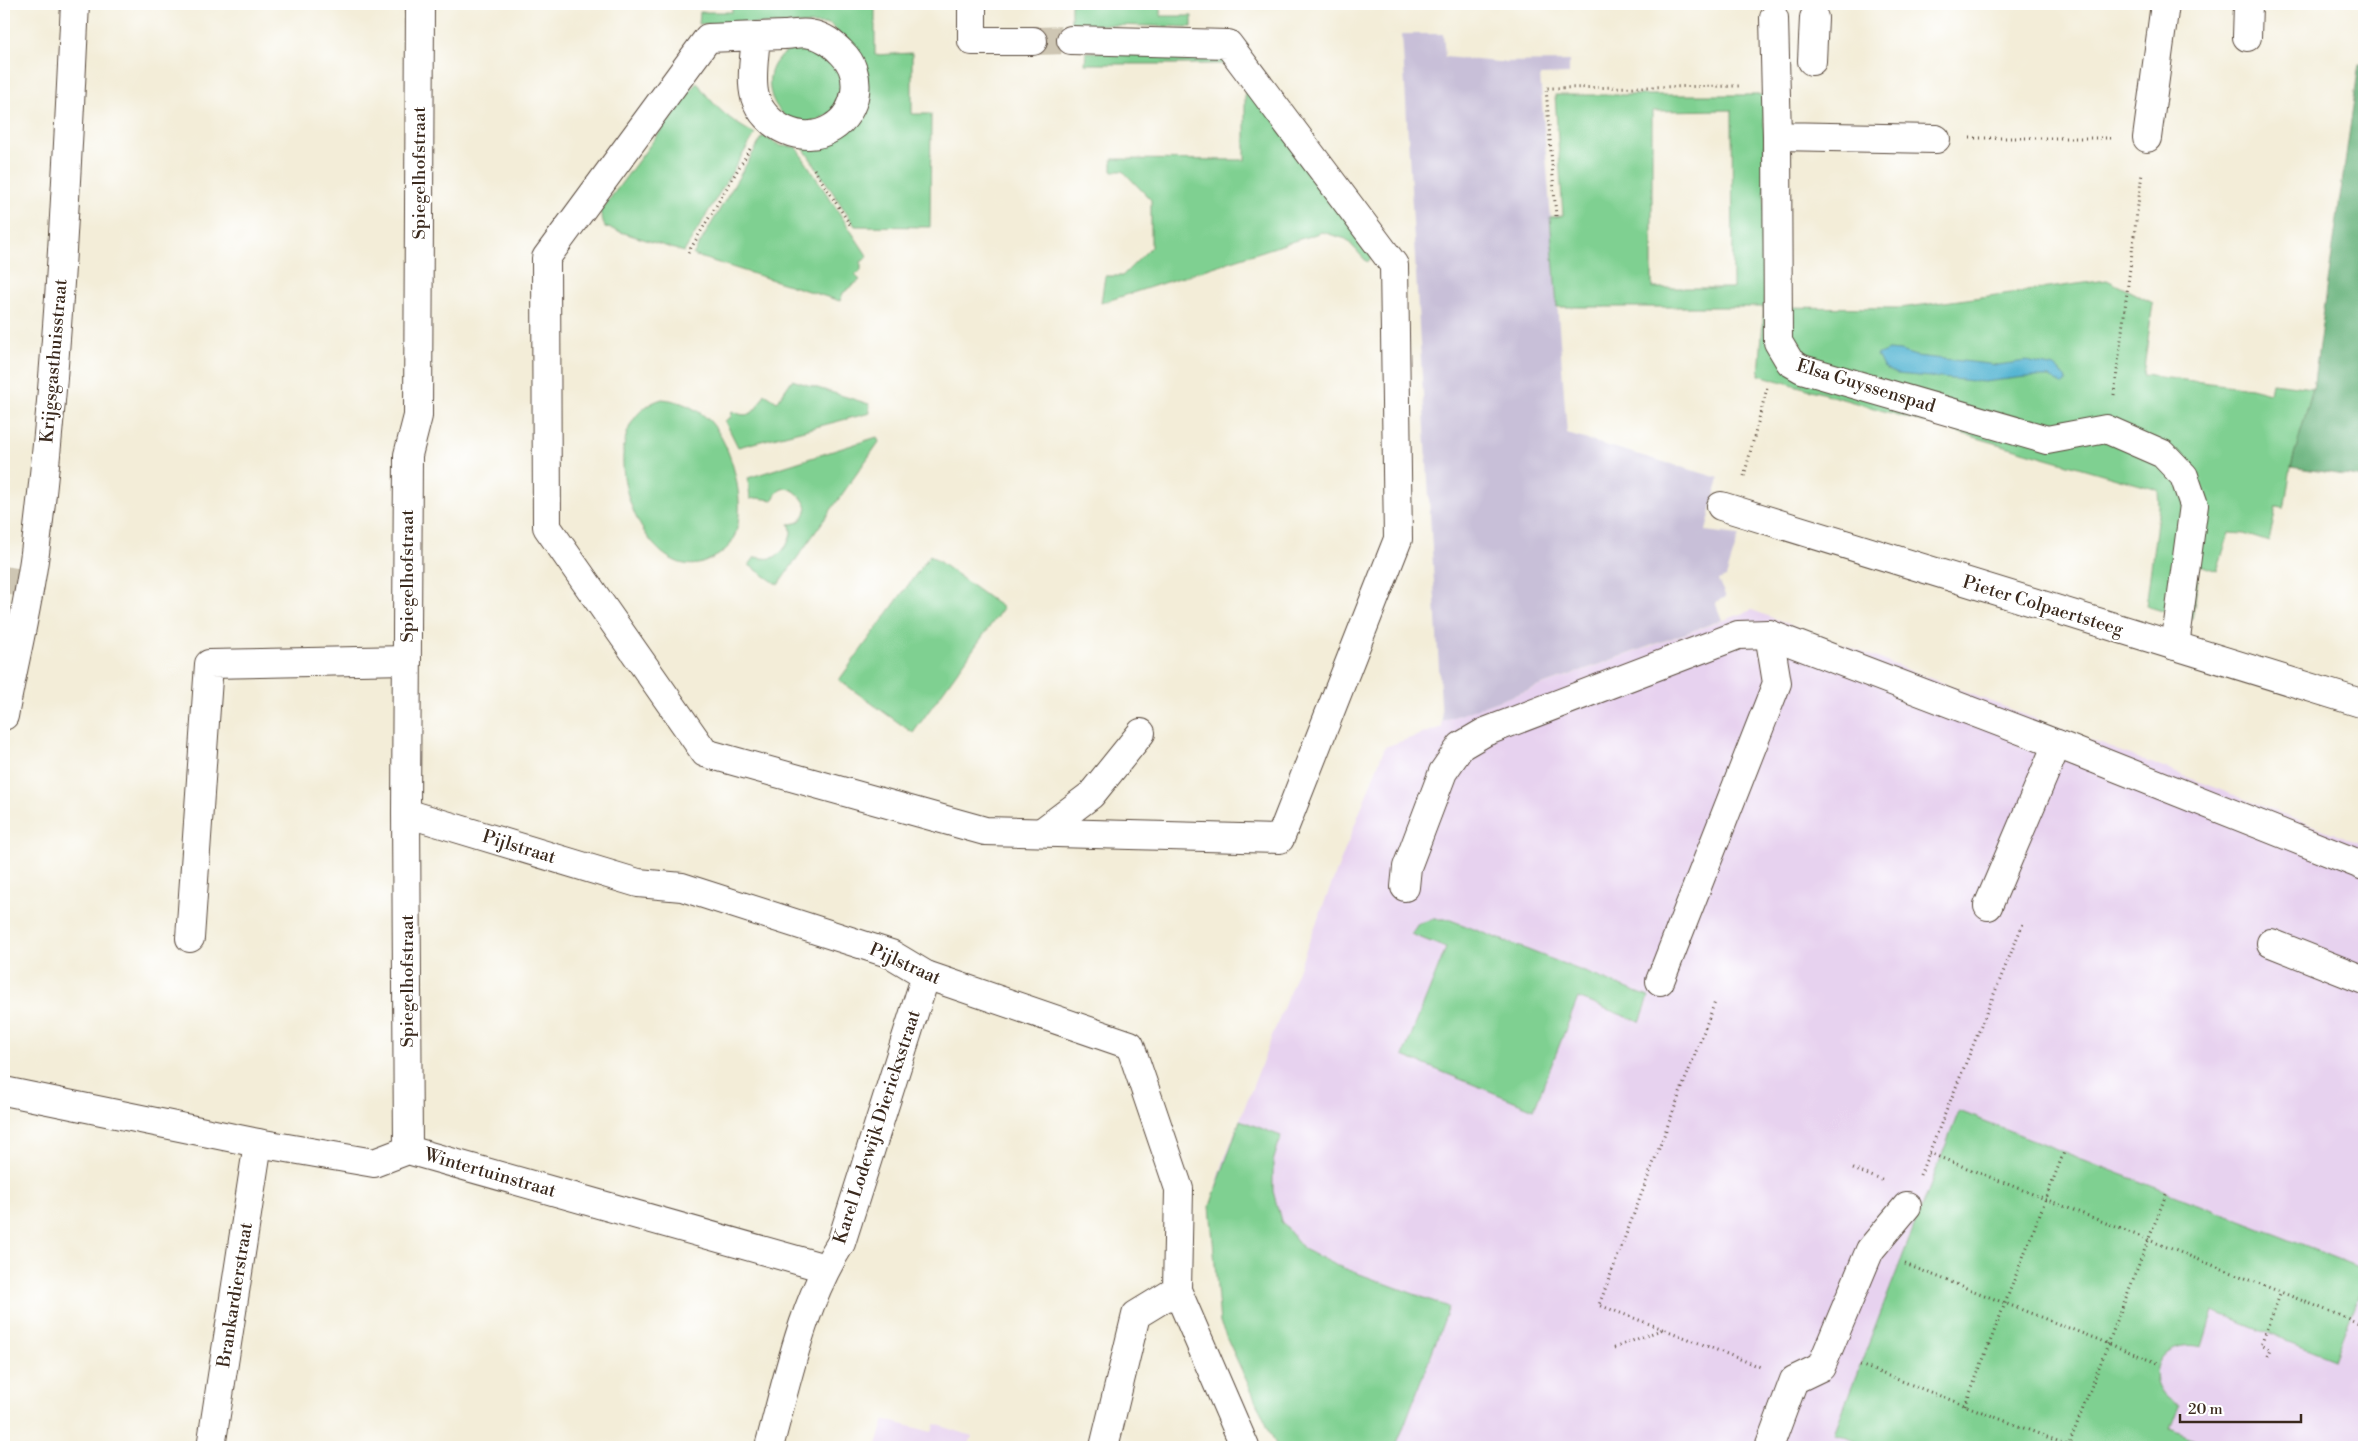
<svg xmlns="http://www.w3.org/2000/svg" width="2368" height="1451" viewBox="0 0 2368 1451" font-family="'Libre Bodoni',serif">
<rect width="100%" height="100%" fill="#fff"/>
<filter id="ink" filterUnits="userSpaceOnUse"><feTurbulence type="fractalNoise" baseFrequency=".02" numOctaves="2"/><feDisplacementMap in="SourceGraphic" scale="10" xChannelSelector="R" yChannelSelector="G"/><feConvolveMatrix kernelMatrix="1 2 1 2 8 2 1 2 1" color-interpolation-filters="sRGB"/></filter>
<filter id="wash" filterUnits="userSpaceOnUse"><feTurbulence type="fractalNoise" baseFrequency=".0096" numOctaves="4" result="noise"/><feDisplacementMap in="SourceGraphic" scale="20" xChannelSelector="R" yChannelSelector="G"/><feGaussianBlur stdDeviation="1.12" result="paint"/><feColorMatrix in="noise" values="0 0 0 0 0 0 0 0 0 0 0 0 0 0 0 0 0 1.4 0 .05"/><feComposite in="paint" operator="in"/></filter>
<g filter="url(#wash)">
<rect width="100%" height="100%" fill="#f3edd8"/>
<g fill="#e7d2ef">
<polygon points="1752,610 2364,845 2364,1447 1277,1447 1220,1323 1210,1206 1224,1160 1385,747 1442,727 1442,721"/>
<polygon points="885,1420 932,1432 935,1424 972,1436 968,1447 876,1447"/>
</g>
<polygon fill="#c8bfd8" points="1402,34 1443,34 1445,57 1498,62 1569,61 1569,74 1540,75 1567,434 1719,478 1706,531 1739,535 1726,577 1718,580 1726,597 1715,602 1722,620 1442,721"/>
<g fill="#7fd091" stroke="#5d7d58" fill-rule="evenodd">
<polygon points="732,4 875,4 875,55 912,53 912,114 931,114 930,227 855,226 802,146 828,142 858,55 830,24 699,24 700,12 732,12"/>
<polygon points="1071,4 1161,4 1161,16 1192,16 1192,27 1071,24"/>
<path d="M 805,45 L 829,51 L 847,82 C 845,90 843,102 838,108 C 835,111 829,114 825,116 C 778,148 738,59 805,45 Z"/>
<polygon points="1086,52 1226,55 1375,255 1367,262 1346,239 1322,232 1101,303 1105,276 1122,276 1151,247 1151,200 1123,171 1112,171 1112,159 1245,160 1245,87 1230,64 1085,64"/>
<path d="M 697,82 C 712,105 730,121 755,134 L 684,252 L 605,227 L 600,212 Z"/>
<path d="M 1555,95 L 1764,95 L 1765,307 L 1900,308 L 2107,280 L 2153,303 L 2143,375 L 2251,388 L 2270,393 L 2272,383 L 2313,388 L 2291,467 L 2285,504 L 2284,508 L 2276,507 L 2269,542 L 2244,534 L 2229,533 L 2217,571 L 2200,565 L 2192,620 L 2146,606 L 2159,507 L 2158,490 L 1759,375 L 1764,307 L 1557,307 L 1550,217 L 1563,216 ZM 1732,110 L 1733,288 L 1652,288 L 1652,111 Z"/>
<polygon points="763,136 781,146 796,147 868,257 861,262 861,271 855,275 860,280 843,293 840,301 693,255"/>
<path d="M 792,380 L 869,404 L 870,413 L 738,447 L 725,421 L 731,417 L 732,411 C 752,421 755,410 765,394 L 777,402 Z"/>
<path d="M 662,399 C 679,400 696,408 709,420 C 732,444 747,503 735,535 C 730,548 722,554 709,560 C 644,595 579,424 662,399 Z"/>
<path d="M 877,437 L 879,442 L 778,585 L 749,565 L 755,557 C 761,558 766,559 772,558 C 783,554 796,536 789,524 C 800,524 804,518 807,508 C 801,491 781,478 773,500 L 757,498 L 750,499 L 748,478 Z"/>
<polygon points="930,555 1003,608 913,733 839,680"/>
<polygon points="1432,919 1448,919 1649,997 1640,1022 1578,998 1534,1109 1403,1056 1446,948 1411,934 1418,924"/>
<path d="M 1959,1111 L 2364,1269 L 2364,1283 L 2334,1359 L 2213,1311 L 2202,1347 C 2155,1336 2139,1387 2179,1405 L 2170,1429 L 2212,1446 L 2214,1444 L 2223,1447 L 1870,1447 L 1834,1433 Z"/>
<polygon points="1240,1120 1281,1136 1273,1162 1273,1191 1281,1221 1304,1249 1338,1266 1449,1307 1396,1447 1277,1447 1220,1323 1210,1206"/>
</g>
<polygon fill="#67b27b" stroke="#516e4c" points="2359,64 2364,64 2364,478 2291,467 2313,388"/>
<polygon fill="#54b5d3" stroke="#487078" points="1888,350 1900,351 1916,356 1998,365 2026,361 2055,367 2066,377 2067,382 2063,385 2049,377 2025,377 1984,382 1897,374 1883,367 1877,355"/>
</g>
<g filter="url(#ink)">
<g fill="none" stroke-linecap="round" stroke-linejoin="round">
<g stroke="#cec6b3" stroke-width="28" stroke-dasharray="28 14" stroke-linecap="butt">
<polyline points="1033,41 1071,40"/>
<polyline points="4,580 29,584"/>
</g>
<defs>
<g id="minor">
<polyline points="972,4 972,41 1033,41"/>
<polyline points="1774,18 1777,136 1936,139"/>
<path d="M 756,36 C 755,54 750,79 755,97 C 764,127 803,146 832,128 C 858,112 864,74 842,53 C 833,44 824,36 810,34 C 802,32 792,35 784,35 C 759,36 733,37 708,38 L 546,258 L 547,527 L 705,753 L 985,831 L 1280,839 L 1398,539 L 1394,265 L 1228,44 L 1071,40"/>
<polyline points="2247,37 2248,4"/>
<polyline points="1812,61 1814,18"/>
<polyline points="1777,136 1778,342 1790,362 1802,369 2047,440 2106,429 2163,454 2184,476 2194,505 2175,646"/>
<polyline points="2147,138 2165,4"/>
<polyline points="1721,506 2364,704"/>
<path d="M 4,716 C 14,662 28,607 35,553 C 58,371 66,187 75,4"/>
<polyline points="406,813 638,883 682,887 891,954 926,975 1130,1045 1179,1189 1177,1290 1245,1447"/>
<polyline points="1042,832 1091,795 1141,733"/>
<polyline points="1405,887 1407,867 1443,772 1461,746 1485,732 1738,635 1769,634 2057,744 2364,866"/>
<polyline points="1988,906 2057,744"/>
<polyline points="190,938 209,664 407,660"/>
<polyline points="2271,943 2364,980"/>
<polyline points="1660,981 1777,683 1769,634"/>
<polyline points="4,1091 258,1143 374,1163 408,1150 825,1268"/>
<polyline points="408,1150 406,813 408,455 418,416 420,4"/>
<polyline points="211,1447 258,1143"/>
<path d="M 769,1447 C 788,1378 802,1304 841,1243 L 926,975"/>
<polyline points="1104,1447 1136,1315 1177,1290"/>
<polyline points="1769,1447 1794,1380 1821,1367 1870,1250 1907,1206"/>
</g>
</defs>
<use href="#minor" stroke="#57473a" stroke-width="30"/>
<g stroke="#57473a" stroke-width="3" stroke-dasharray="1 4" stroke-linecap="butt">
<polyline points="1970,138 2112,138"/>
<polyline points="814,169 851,226"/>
<polyline points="1556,216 1546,88 1742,86"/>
<polyline points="688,253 750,149"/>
<polyline points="2114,395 2142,173"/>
<polyline points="1744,476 1767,388"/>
<polyline points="1929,1153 2364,1325"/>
<polyline points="1853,1169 1884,1181"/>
<polyline points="1920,1175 2024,921"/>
<polyline points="1905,1264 2158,1363"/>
<polyline points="1663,1329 1599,1305 1715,1002"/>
<polyline points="1614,1348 1663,1329 1763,1368"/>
<polyline points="2268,1356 2271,1349 2261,1344 2281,1292"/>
<polyline points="1860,1365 2073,1447"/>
<polyline points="1965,1406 2064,1152"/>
<polyline points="2068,1447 2167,1192"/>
</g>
<use href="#minor" stroke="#fff" stroke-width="28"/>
</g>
</g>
<g text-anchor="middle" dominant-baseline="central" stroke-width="4" stroke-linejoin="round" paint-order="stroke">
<g font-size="18" fill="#3b2a1e" stroke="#fff">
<text transform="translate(419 173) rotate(-90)">Spiegelhofstraat</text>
<text transform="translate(54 361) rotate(-85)">Krijgsgasthuisstraat</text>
<text transform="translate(1866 386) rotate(17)">Elsa Guyssenspad</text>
<text transform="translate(407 576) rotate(-90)">Spiegelhofstraat</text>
<text transform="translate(2043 606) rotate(17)">Pieter Colpaertsteeg</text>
<text transform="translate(519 847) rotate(17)">Pijlstraat</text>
<text transform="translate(905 964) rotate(24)">Pijlstraat</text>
<text transform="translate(407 981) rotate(-90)">Spiegelhofstraat</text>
<text transform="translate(877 1127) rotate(-72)">Karel Lodewijk Dierickxstraat</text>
<text transform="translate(490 1173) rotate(16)">Wintertuinstraat</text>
<text transform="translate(235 1295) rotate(-81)">Brankardierstraat</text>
</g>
</g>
<rect width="2368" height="1451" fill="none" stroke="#fff" stroke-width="20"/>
<path d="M2180 1414v8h121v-8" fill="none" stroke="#3b2a1e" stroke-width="2.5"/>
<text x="2188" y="1414" font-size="15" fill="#3b2a1e" stroke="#ffffff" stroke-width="4" paint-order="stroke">20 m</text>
</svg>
